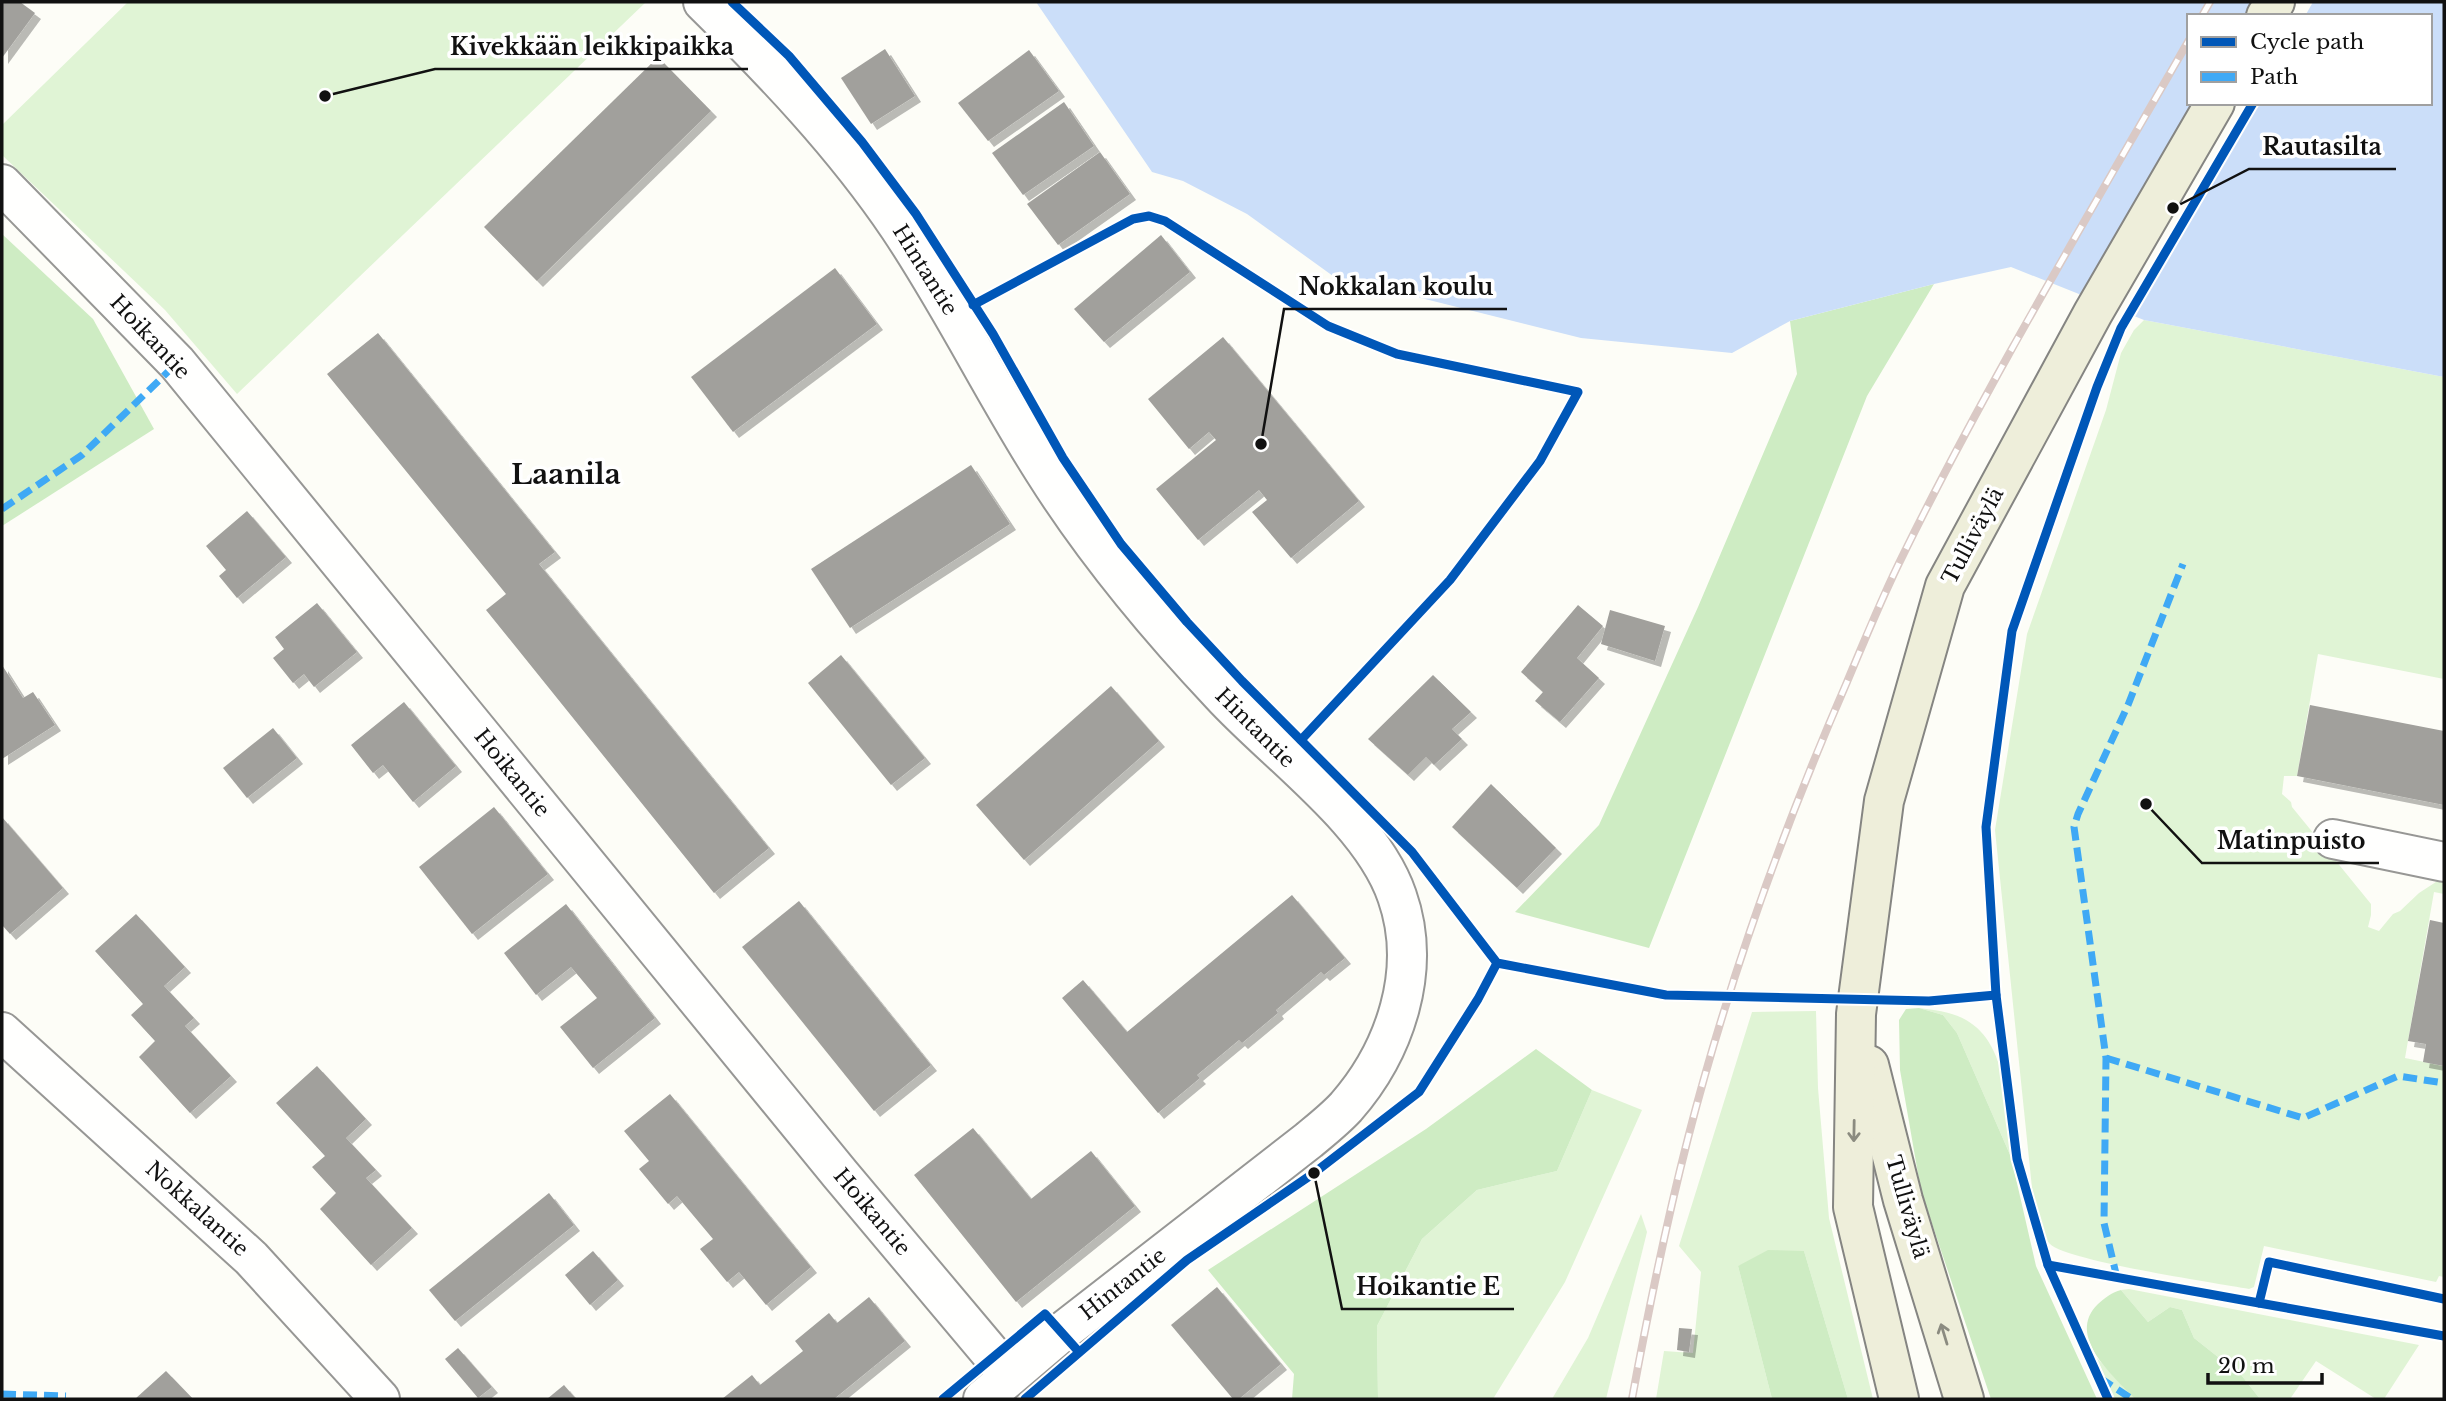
<svg xmlns="http://www.w3.org/2000/svg" width="2446" height="1401" viewBox="0 0 2446 1401" font-family="'Libre Baskerville',serif">
<defs>
<filter id="shadow"><feDropShadow dx="6" dy="6" stdDeviation="0" flood-color="#0004"/></filter>
</defs>
<rect width="100%" height="100%" fill="#fdfdf7"/>
<g fill="#e0f4d5">
<polygon points="128,2 643,2 645,3 237,394 165,310 2,155 2,125"/>
<path d="M 2144,320 L 2444,377 L 2444,679 L 2318,654 L 2297,776 L 2284,776 L 2282,794 L 2291,802 L 2292,807 L 2371,904 L 2371,915 L 2368,927 L 2379,931 L 2393,914 L 2400,911 L 2419,893 L 2439,880 L 2444,880 L 2444,894 L 2434,892 L 2405,1058 L 2444,1066 L 2444,1277 L 2439,1276 L 2436,1282 L 2264,1246 L 2254,1287 L 2249,1289 C 2216,1283 2067,1261 2050,1244 C 2038,1232 2036,1204 2032,1188 L 1995,830 L 2027,634 L 2106,410 L 2121,353 L 2134,330 Z"/>
<path d="M 1919,1008 C 1935,1010 1952,1012 1966,1020 C 2010,1045 2006,1112 2011,1157 L 1957,1033 L 1943,1015 Z"/>
<polygon points="1816,1011 1818,1088 1829,1218 1873,1399 1848,1399 1804,1251 1738,1266 1772,1399 1656,1399 1664,1351 1693,1353 1701,1272 1679,1246 1752,1012"/>
<polygon points="1592,1090 1642,1110 1565,1282 1493,1399 1378,1399 1377,1326 1422,1239 1477,1190 1557,1171"/>
<polygon points="1641,1214 1647,1232 1606,1399 1552,1399 1588,1338"/>
<polygon points="2129,1289 2419,1345 2384,1399 2376,1399 2316,1361 2290,1399 2260,1399 2242,1376 2194,1338 2182,1310 2170,1307 2148,1322 2121,1290"/>
<polygon points="2096,1357 2135,1399 2115,1399"/>
</g>
<g fill="#ceecc3">
<polygon points="2,234 93,319 154,429 2,526"/>
<polygon points="1934,284 1867,396 1649,948 1515,912 1599,825 1698,607 1797,374 1790,321"/>
<polygon points="1919,1008 1943,1015 1957,1033 2011,1157 2036,1266 2097,1399 1991,1399 1921,1191 1900,1070 1899,1020 1906,1009"/>
<polygon points="1536,1049 1592,1090 1557,1171 1477,1190 1422,1239 1377,1326 1378,1399 1292,1399 1294,1374 1208,1270 1426,1129"/>
<polygon points="1768,1250 1804,1251 1848,1399 1772,1399 1738,1266"/>
<path d="M 2121,1290 L 2148,1322 L 2170,1307 L 2182,1310 L 2194,1338 L 2242,1376 L 2260,1399 L 2135,1399 C 2114,1376 2065,1336 2098,1304 C 2105,1298 2112,1292 2121,1290 Z"/>
</g>
<path fill="#cbdef9" fill-rule="evenodd" d="M 1036,2 L 2444,2 L 2444,377 L 2144,320 L 2011,267 L 1934,284 L 1790,321 L 1732,353 L 1581,338 L 1333,276 L 1247,214 L 1183,181 L 1152,172 ZM 2189,16 L 2430,16 L 2430,103 L 2189,103 Z"/>
<g fill="#fdfdf7">
<polygon points="2275,2 2313,2 2305,16 2266,16"/>
<polygon points="2215,103 2253,103 2127,317 2097,305"/>
</g>
<g fill="#a1a09c" filter="url(#shadow)">
<polygon points="2,2 20,2 35,13 2,58"/>
<polygon points="885,49 915,96 871,124 841,78"/>
<polygon points="1029,50 1059,91 988,141 958,103"/>
<polygon points="658,57 711,111 537,281 484,227"/>
<polygon points="1064,102 1094,146 1023,195 992,153"/>
<polygon points="1100,152 1130,194 1058,245 1027,204"/>
<polygon points="1161,235 1190,272 1104,342 1074,309"/>
<polygon points="835,268 877,324 733,432 691,377"/>
<polygon points="378,333 555,552 539,564 769,848 714,893 486,610 506,594 327,374"/>
<polygon points="1223,337 1359,501 1291,558 1252,512 1267,500 1259,490 1198,540 1156,489 1216,440 1209,432 1189,449 1148,399"/>
<polygon points="971,465 1010,524 850,628 811,569"/>
<polygon points="247,511 286,557 237,598 219,576 226,570 206,546"/>
<polygon points="317,603 357,652 314,687 304,674 293,683 273,658 284,649 275,637"/>
<polygon points="1578,605 1603,626 1577,658 1599,678 1560,722 1535,701 1543,692 1521,672"/>
<polygon points="1610,610 1665,626 1655,661 1601,644"/>
<polygon points="841,655 925,758 891,785 808,683"/>
<polygon points="2,665 23,698 33,692 55,725 2,759"/>
<polygon points="1433,675 1471,712 1452,729 1462,739 1434,765 1426,757 1408,775 1368,739"/>
<polygon points="1111,686 1159,741 1024,860 976,805"/>
<polygon points="404,702 456,766 413,802 383,765 373,773 351,745"/>
<polygon points="2310,705 2444,731 2444,805 2297,776"/>
<polygon points="273,728 297,758 247,798 223,768"/>
<polygon points="1491,784 1556,848 1517,888 1452,827"/>
<polygon points="494,807 548,874 472,934 419,867"/>
<polygon points="2,817 63,888 10,934 2,925"/>
<polygon points="1292,895 1345,958 1324,975 1321,972 1276,1010 1278,1013 1242,1043 1239,1040 1197,1075 1200,1078 1158,1113 1062,998 1083,980 1127,1032"/>
<polygon points="799,901 931,1065 874,1111 742,947"/>
<polygon points="566,904 655,1018 593,1068 560,1027 597,998 571,967 536,995 504,953"/>
<polygon points="136,914 185,967 164,986 194,1018 185,1026 231,1076 190,1113 139,1057 155,1041 131,1015 143,1004 95,951"/>
<polygon points="2430,920 2444,923 2444,1066 2423,1062 2426,1044 2408,1041"/>
<polygon points="317,1066 366,1119 346,1138 376,1170 366,1178 412,1228 371,1265 320,1209 336,1193 312,1167 325,1156 276,1103"/>
<polygon points="670,1094 811,1267 766,1305 739,1272 727,1282 700,1249 713,1239 677,1196 668,1204 639,1169 649,1161 624,1131"/>
<polygon points="973,1128 1031,1199 1091,1151 1135,1206 1016,1302 914,1175"/>
<polygon points="549,1193 574,1225 455,1321 429,1290"/>
<polygon points="593,1251 618,1280 590,1305 565,1275"/>
<polygon points="1217,1287 1281,1364 1239,1399 1233,1399 1171,1325"/>
<polygon points="869,1297 905,1341 834,1399 722,1399 752,1375 760,1385 803,1351 795,1341 829,1313 837,1323"/>
<polygon points="1679,1328 1692,1329 1689,1352 1677,1350"/>
<polygon points="458,1348 492,1387 478,1398 445,1359"/>
<polygon points="166,1371 193,1399 135,1399"/>
<polygon points="564,1385 576,1399 547,1399"/>
</g>
<g fill="none" stroke-linecap="round" stroke-linejoin="round">
<defs>
<g id="minor">
<path d="M 703,2 C 773,71 843,144 899,227 C 952,306 993,391 1044,471 C 1095,552 1156,625 1221,694 C 1275,753 1371,820 1397,896 C 1423,970 1395,1051 1346,1107 C 1335,1119 1321,1130 1309,1140 L 1062,1332 L 983,1399"/>
<polyline points="2,184 177,363 840,1174 1009,1375"/>
<polyline points="2333,839 2444,862"/>
<polyline points="2,1032 251,1258 380,1399"/>
</g>
<g id="major">
<polyline points="2266,16 2275,2"/>
<polyline points="1869,1065 1903,1200 1964,1399"/>
<polyline points="1899,1399 1853,1207 1856,1014 1884,801 1945,586 2093,313 2215,103"/>
</g>
</defs>
<use href="#minor" stroke="#979795" stroke-width="42"/>
<use href="#major" stroke="#858582" stroke-width="42"/>
<use href="#minor" stroke="#fffffe" stroke-width="38"/>
<use href="#major" stroke="#eeeeda" stroke-width="38"/>
<defs>
<g id="rail">
<polyline points="2202,16 2210,2"/>
<path d="M 1632,1399 C 1648,1312 1666,1224 1688,1138 C 1728,982 1783,829 1847,682 C 1865,639 1883,595 1904,553 C 1990,378 2092,210 2189,40"/>
</g>
</defs>
<use href="#rail" stroke="#dac9c5" stroke-width="8"/>
<use href="#rail" stroke="#fff" stroke-width="5" stroke-dasharray="16" stroke-linecap="butt"/>
<g stroke="#3fa9f5" stroke-width="7" stroke-dasharray="14 7" stroke-linecap="butt">
<polyline points="2,509 82,455 177,363"/>
<polyline points="2106,1058 2303,1118 2398,1076 2444,1083"/>
<polyline points="2117,1278 2104,1223 2106,1058 2074,827 2078,814 2128,705 2183,564"/>
<polyline points="2100,1378 2132,1399"/>
<polyline points="2,1394 66,1396"/>
</g>
<defs>
<g id="cycleway">
<polyline points="732,2 789,56 862,142 916,214 993,334 1063,458 1121,544 1187,622 1242,681 1412,852 1497,963 1666,995 1929,1001 1996,995"/>
<polyline points="973,305 1133,219 1149,216 1165,221 1328,326 1397,354 1578,392 1540,461 1450,580 1301,740"/>
<polyline points="2048,1265 2259,1303"/>
<polyline points="2444,1299 2269,1262 2259,1303 2444,1336"/>
<polyline points="943,1399 1045,1314 1079,1352"/>
<polyline points="1025,1399 1187,1260 1314,1173 1419,1092 1478,999 1497,963"/>
<polyline points="2108,1399 2048,1265 2017,1159 1996,995 1986,827 2012,631 2097,387 2121,328 2253,103"/>
</g>
</defs>
<use href="#cycleway" stroke="#fff" stroke-width="13"/>
<use href="#cycleway" stroke="#0057b8" stroke-width="9"/>
</g>
<defs><path id="oneway-shaft" d="M-6 0H5M1.5-3L5.5 0L1.5 3" fill="none" stroke-width="1.6" stroke-linecap="round" stroke-linejoin="round" transform="scale(1.75)"/></defs>
<g stroke="#8b8b80">
<use href="#oneway-shaft" transform="translate(1854 1131) rotate(91)"/>
<use href="#oneway-shaft" transform="translate(1944 1334) rotate(-107)"/>
</g>
<g text-anchor="middle" dominant-baseline="central" stroke-width="7" stroke-linejoin="round" paint-order="stroke">
<g font-size="21" fill="#111" stroke="#fff">
<text transform="translate(925 270) rotate(58)">Hintantie</text>
<text transform="translate(150 337) rotate(47)">Hoikantie</text>
<text transform="translate(1973 536) rotate(-62)">Tulliväylä</text>
<text transform="translate(1255 728) rotate(45)">Hintantie</text>
<text transform="translate(512 773) rotate(51)">Hoikantie</text>
<text transform="translate(1907 1207) rotate(74)">Tulliväylä</text>
<text transform="translate(197 1209) rotate(42)">Nokkalantie</text>
<text transform="translate(872 1212) rotate(50)">Hoikantie</text>
<text transform="translate(1123 1284) rotate(-38)">Hintantie</text>
</g>
<g font-size="28" font-weight="bold" fill="#111" stroke="#fff">
<text x="566" y="474">Laanila</text>
</g>
</g>
<path fill="none" stroke="#111" stroke-width="2.5" d="M325 96L435 69H748M2173 208L2249 169H2396M1261 444L1284 309H1507M2146 804L2202 863H2379M1314 1173L1342 1309H1514"/>
<g fill="#111" stroke="#fff" stroke-width="2.5">
<circle cx="325" cy="96" r="7"/>
<circle cx="2173" cy="208" r="7"/>
<circle cx="1261" cy="444" r="7"/>
<circle cx="2146" cy="804" r="7"/>
<circle cx="1314" cy="1173" r="7"/>
</g>
<g font-size="23" text-anchor="middle" font-weight="bold" fill="#111" stroke="#fff" stroke-width="7" stroke-linejoin="round" paint-order="stroke">
<text x="592" y="55">Kivekkään leikkipaikka</text>
<text x="2322" y="155">Rautasilta</text>
<text x="1396" y="295">Nokkalan koulu</text>
<text x="2291" y="849">Matinpuisto</text>
<text x="1428" y="1295">Hoikantie E</text>
</g>
<rect width="2446" height="1401" fill="none" stroke="#111111" stroke-width="7"/>
<rect x="2187" y="14" width="245" height="91" fill="#ffffff" stroke="#a0a0a0" stroke-width="2"/>
<rect x="2201" y="37" width="35" height="10" fill="#0057b8" stroke="#a0a0a0" stroke-width="2"/>
<text x="2250" y="49" font-size="21" fill="#111111">Cycle path</text>
<rect x="2201" y="72" width="35" height="10" fill="#3fa9f5" stroke="#a0a0a0" stroke-width="2"/>
<text x="2250" y="84" font-size="21" fill="#111111">Path</text>
<path d="M2208 1373v10h114v-10" fill="none" stroke="#111111" stroke-width="3.5"/>
<text x="2218" y="1373" font-size="21" fill="#111111" stroke="#ffffff" stroke-width="5" paint-order="stroke">20 m</text>
</svg>
